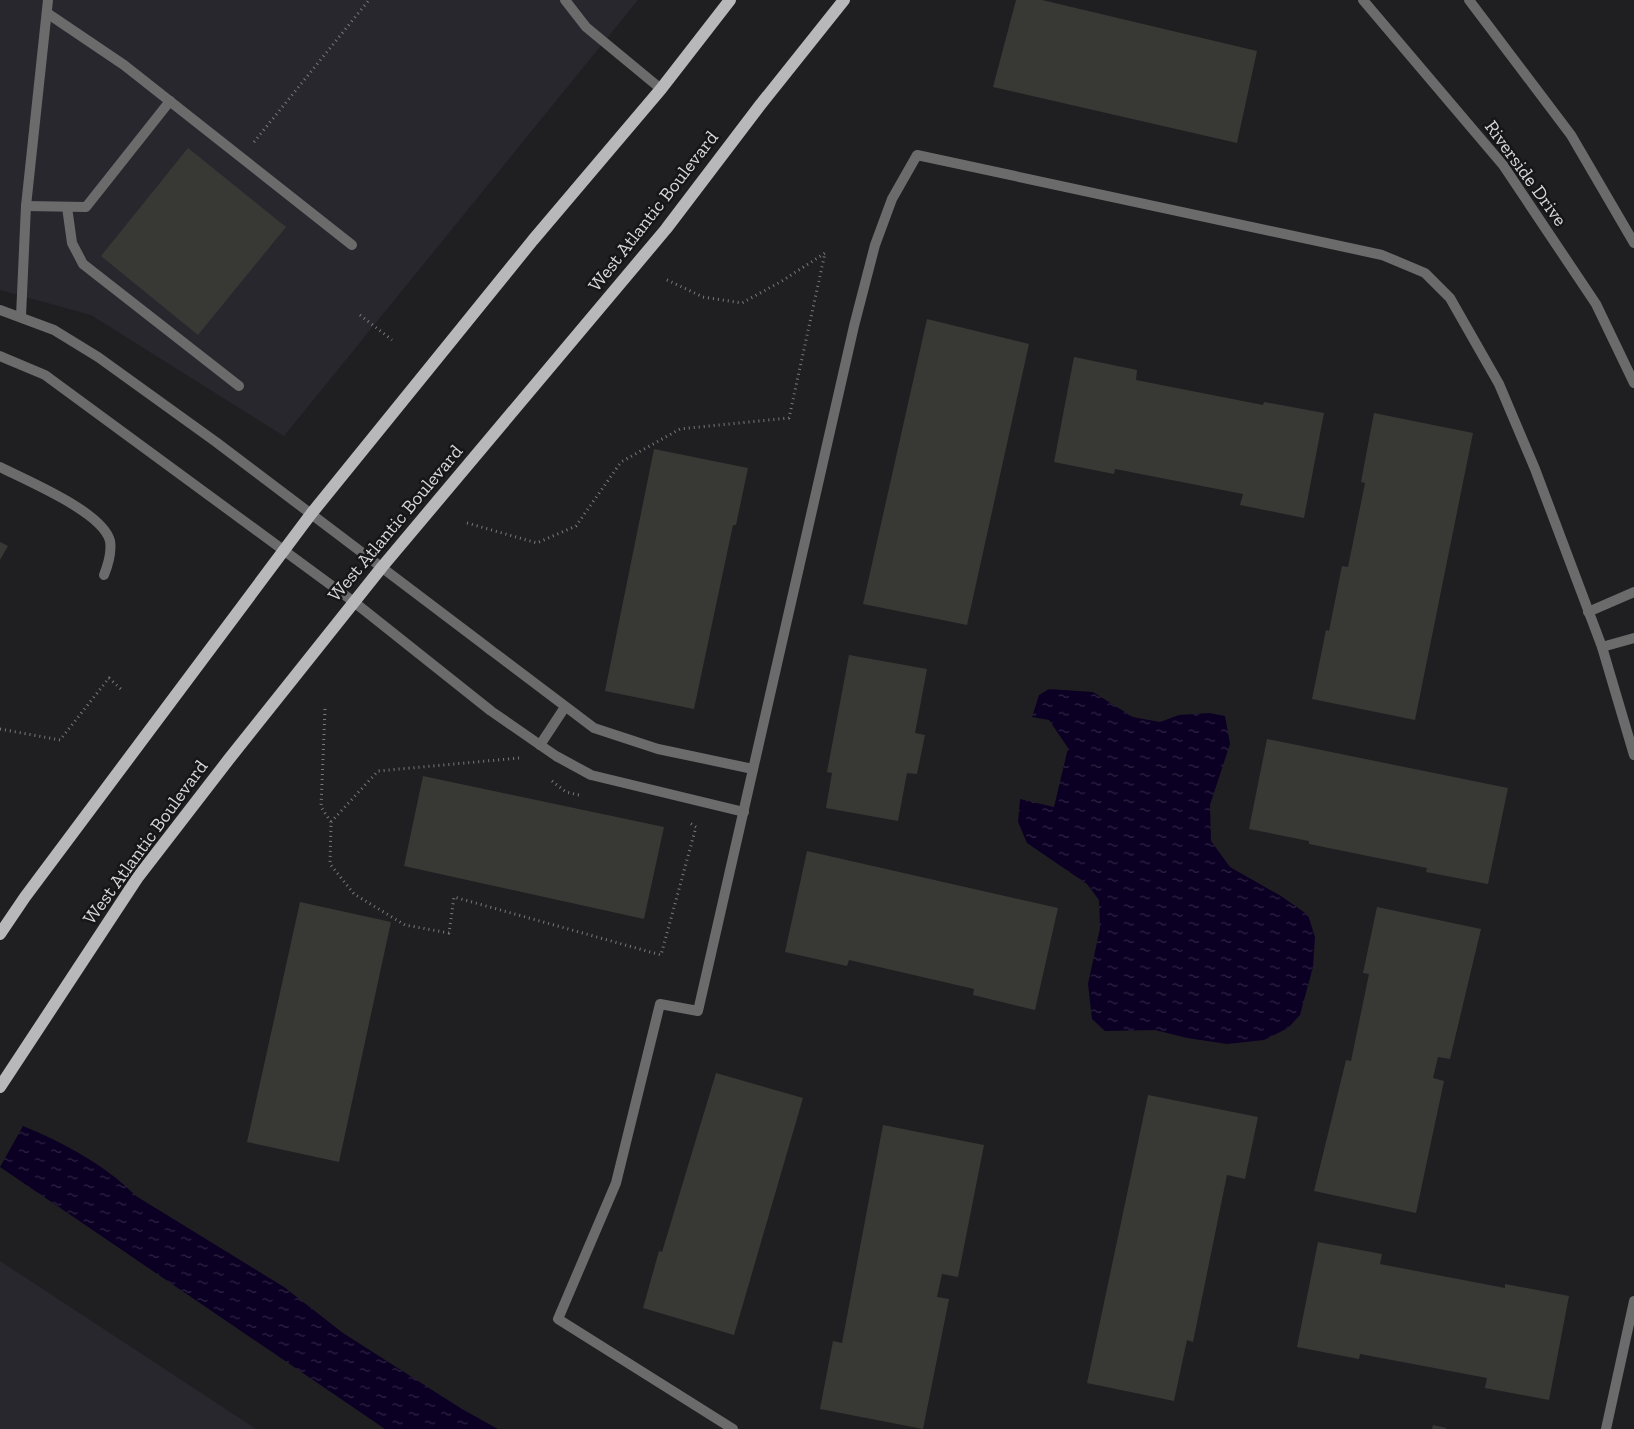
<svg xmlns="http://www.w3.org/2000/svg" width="1634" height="1429" viewBox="0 0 1634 1429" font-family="'Zilla Slab',serif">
<defs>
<pattern id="water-ripples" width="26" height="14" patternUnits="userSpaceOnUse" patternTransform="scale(1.25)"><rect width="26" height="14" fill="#0b0023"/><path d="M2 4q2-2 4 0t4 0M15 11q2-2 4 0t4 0" fill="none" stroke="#2e2442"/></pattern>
</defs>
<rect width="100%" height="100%" fill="#1f1f21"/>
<g fill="#29272e">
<polygon points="0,0 638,0 284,436 91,315 0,290"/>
<polygon points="0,1261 256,1429 0,1429"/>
</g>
<g fill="url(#water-ripples)">
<polygon points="1049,689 1093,692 1133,717 1160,722 1179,715 1209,713 1225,716 1230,744 1210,805 1211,841 1230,867 1281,896 1308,915 1315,937 1313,967 1300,1015 1288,1028 1264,1040 1227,1044 1187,1038 1155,1030 1105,1031 1092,1019 1088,984 1100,928 1099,900 1087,884 1027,843 1018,822 1020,799 1054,807 1068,748 1049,720 1032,717 1039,695"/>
<path d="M 23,1126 C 64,1143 104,1164 136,1196 L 284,1287 L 343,1333 L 462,1409 L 498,1429 L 385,1429 L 0,1167 Z"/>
</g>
<g fill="#383835">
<polygon points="1016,0 1042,0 1257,51 1237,143 993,87"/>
<polygon points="188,148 286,227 198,335 101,256"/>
<polygon points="927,319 1029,344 967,625 863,604"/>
<polygon points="1074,357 1137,370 1136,380 1263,405 1264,402 1324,413 1304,518 1240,505 1243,494 1115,469 1114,474 1054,462"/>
<polygon points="1374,413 1473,433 1415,720 1312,699 1326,630 1329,631 1342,566 1348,567 1365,483 1361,482"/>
<polygon points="654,449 748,468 736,525 733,525 694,709 605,691"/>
<polygon points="0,542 8,546 0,560"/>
<polygon points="849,655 927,669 915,733 925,735 917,774 907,773 898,821 826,808 832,773 827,772"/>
<polygon points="1267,739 1508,788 1488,884 1426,872 1427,868 1309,844 1309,841 1249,829"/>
<polygon points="423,776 664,827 644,919 404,866"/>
<polygon points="807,851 1058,908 1035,1010 973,995 974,989 849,960 847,966 785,952"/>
<polygon points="300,902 391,922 339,1162 247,1142"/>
<polygon points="1377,907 1481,929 1450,1059 1438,1057 1433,1078 1444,1081 1416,1213 1314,1191 1346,1060 1351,1061 1369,974 1363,973"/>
<polygon points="716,1073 803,1098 734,1335 643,1308 659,1251 662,1252"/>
<polygon points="1148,1095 1258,1117 1245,1179 1227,1175 1193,1342 1187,1340 1174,1401 1087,1383"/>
<polygon points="883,1125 984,1145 958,1277 942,1274 937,1297 949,1299 923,1429 820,1409 833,1341 842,1343"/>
<polygon points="1318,1242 1382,1254 1380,1264 1505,1288 1505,1284 1569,1296 1549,1400 1485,1388 1487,1378 1360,1354 1359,1359 1297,1347"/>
<polygon points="1433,1425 1446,1428 1446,1429 1432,1429"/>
</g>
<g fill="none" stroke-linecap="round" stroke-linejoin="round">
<g stroke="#79797b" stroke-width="3" stroke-dasharray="1 4" stroke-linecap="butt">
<polyline points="254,142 369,0"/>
<polyline points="360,315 392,340"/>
<polyline points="467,523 537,543 576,526 621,462 680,429 789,418 825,253 782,281 742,303 703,297 665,279"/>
<polyline points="325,709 321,807 331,822 330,864 354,894 405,925 449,933 454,897 661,955 696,827 690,823"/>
<polyline points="0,729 60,740 109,678 123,691"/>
<polyline points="552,781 566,792 579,795"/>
<polyline points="331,822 378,771 519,758"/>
</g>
<g stroke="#6b6b6c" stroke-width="10">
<polyline points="565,0 586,27 661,89"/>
<polyline points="47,13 124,65 352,245"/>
<polyline points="26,206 86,207 170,101"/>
<polyline points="67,207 72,243 83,264 239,386"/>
<polyline points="0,310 54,330 98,357 216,442 594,728 658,749 753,769"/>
<polyline points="21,316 26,206 48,0"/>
<polyline points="0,356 45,375 354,602 491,711 556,756 591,775 744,812"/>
<path d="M 0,467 C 27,481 103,512 110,541 C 112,553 108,565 104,575"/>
<polyline points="1588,612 1634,592"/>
<polyline points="1602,647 1634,638"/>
<polyline points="540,745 565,707"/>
<polyline points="733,1429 558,1319 616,1183 660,1004 698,1011 854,326 875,245 892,199 917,155 1382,255 1425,273 1450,298 1499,384 1535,469 1602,647 1634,755"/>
<polyline points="1606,1429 1634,1301"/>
</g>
<g stroke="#6b6b6c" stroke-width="10">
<polyline points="1363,0 1503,165 1596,304 1634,383"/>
<polyline points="1469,0 1571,135 1634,243"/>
</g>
<g stroke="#b8b8bb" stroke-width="12">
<polyline points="0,934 25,897 311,514 533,240 661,89 730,0"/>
<polyline points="0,1087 138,877 229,759 382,567 666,229 761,104 844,0"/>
</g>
</g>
<g text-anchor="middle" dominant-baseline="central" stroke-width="5" stroke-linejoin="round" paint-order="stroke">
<g font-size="19" fill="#d7d7d8" stroke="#161618">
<text transform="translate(1526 173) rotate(54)">Riverside Drive</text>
<text transform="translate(653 211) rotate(-52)">West Atlantic Boulevard</text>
<text transform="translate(395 523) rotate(-50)">West Atlantic Boulevard</text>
<text transform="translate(145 842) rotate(-54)">West Atlantic Boulevard</text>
</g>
</g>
</svg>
